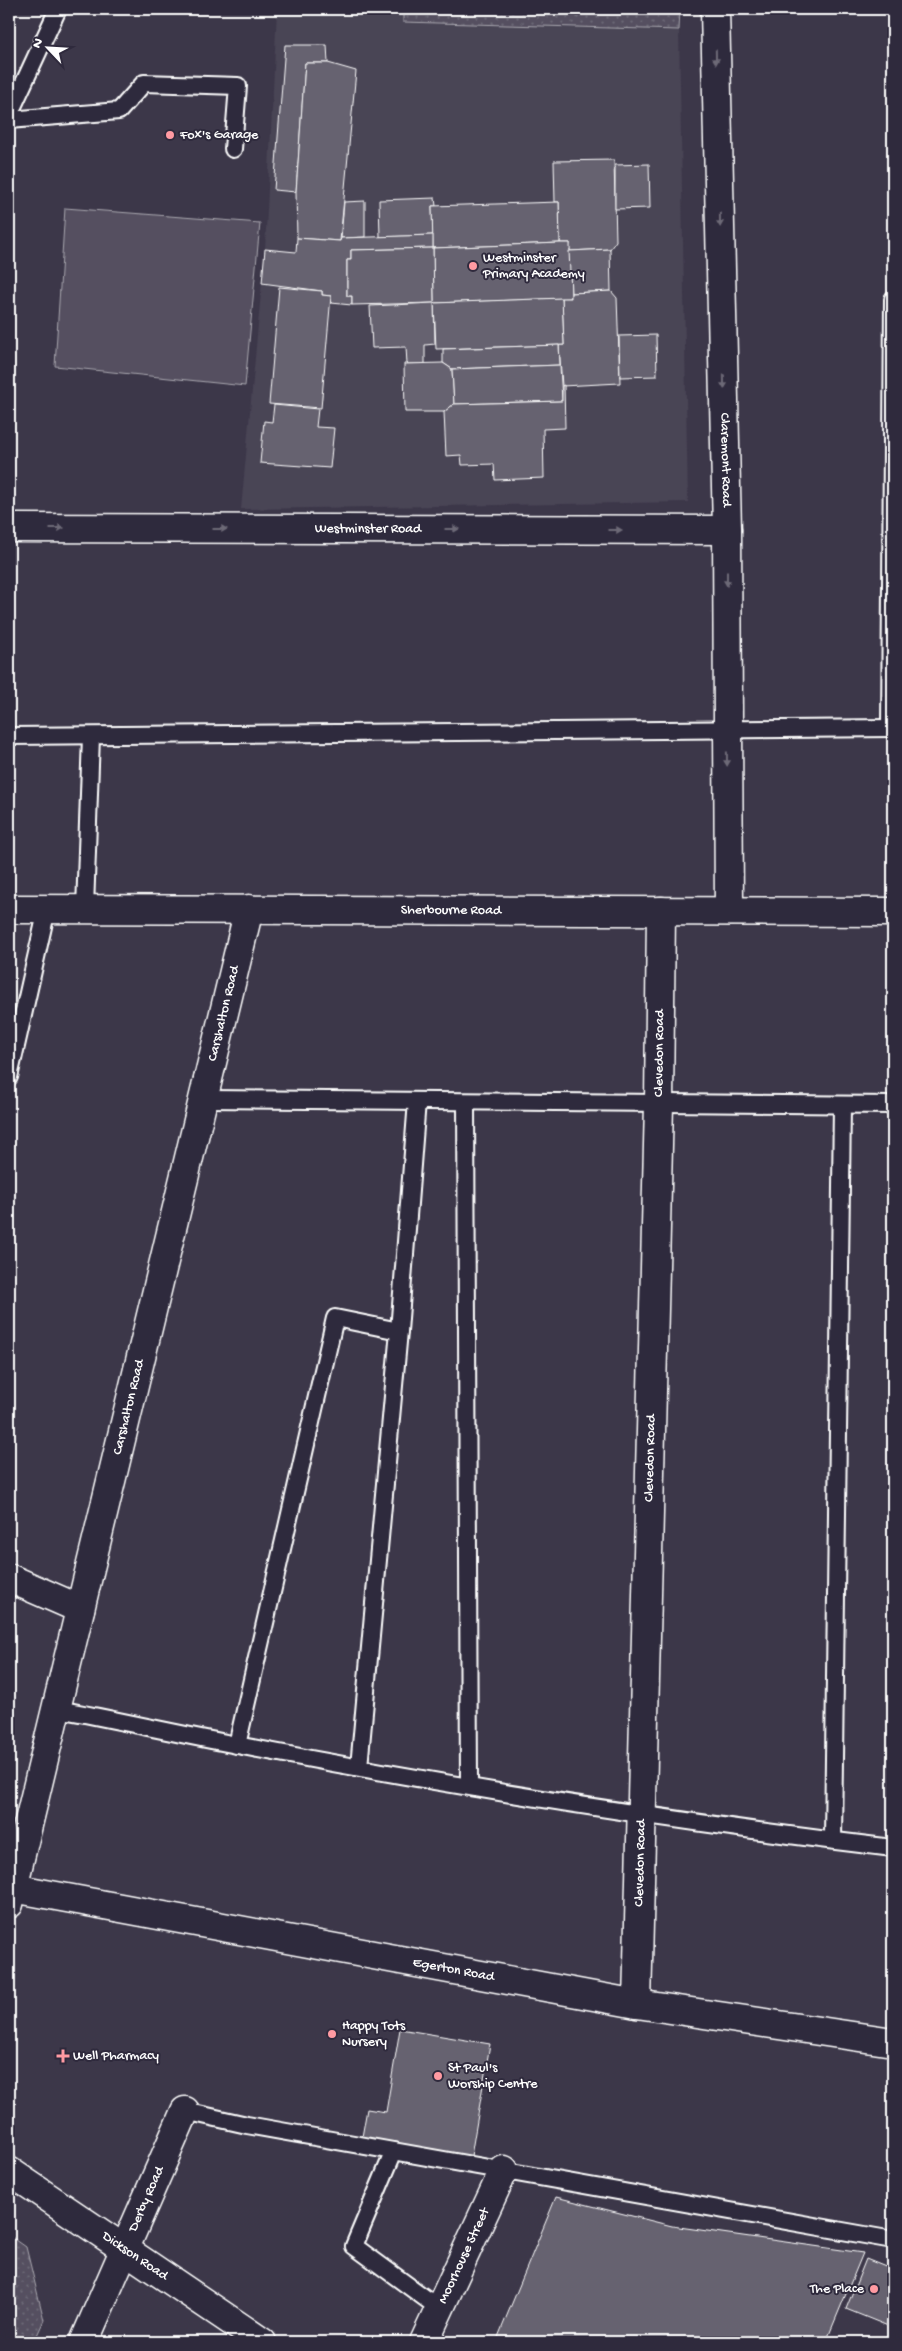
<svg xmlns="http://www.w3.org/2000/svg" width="902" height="2351" viewBox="0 0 902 2351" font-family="'Gochi Hand',sans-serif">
<defs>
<pattern id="grass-dots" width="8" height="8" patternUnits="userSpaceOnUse" patternTransform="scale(1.25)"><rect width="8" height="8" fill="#555060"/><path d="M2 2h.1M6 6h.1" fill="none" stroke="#6e6a78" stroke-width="1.8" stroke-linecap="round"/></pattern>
</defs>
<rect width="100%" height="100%" fill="#3c3749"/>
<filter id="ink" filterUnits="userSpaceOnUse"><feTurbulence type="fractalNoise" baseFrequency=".02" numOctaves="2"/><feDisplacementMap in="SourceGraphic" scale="10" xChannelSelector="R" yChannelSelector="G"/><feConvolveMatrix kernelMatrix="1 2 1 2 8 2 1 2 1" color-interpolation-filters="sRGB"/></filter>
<g filter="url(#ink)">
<polygon fill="#494455" points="277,9 403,9 403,22 679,30 688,502 241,509 265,249"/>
<g fill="url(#grass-dots)" stroke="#aaa8b0">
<polygon points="403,9 680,9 679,30 403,22"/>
<polygon points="9,2235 26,2247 44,2320 34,2342 9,2342"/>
</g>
<polygon fill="#555060" stroke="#aaa8b0" points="65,208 260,223 245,386 55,366"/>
<g fill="#666270" stroke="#fff">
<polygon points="285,45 327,45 328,63 305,63 296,192 274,190"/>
<polygon points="305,63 328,63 356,71 340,241 297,238 296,192"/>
<polygon points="614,160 616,241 610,249 569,251 570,243 560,243 559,202 555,202 554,161"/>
<polygon points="649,164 650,208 615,209 615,165"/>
<polygon points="435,198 436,206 432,206 433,235 380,237 379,200"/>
<polygon points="365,201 365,237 341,238 344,202"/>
<polygon points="559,202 560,243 433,248 432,206"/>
<polygon points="433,235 433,248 351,250 351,260 347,260 347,296 352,296 352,305 331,303 331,296 322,295 322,291 262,283 265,249 296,252 297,238 340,241 341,238"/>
<polygon points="560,243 570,243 571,298 434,303 433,248"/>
<polygon points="433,248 434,303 352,305 352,296 347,296 347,260 351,260 351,250"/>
<polygon points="610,249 611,291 571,293 569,251"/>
<polygon points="279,287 322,291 322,295 331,296 321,408 269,404"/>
<polygon points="611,291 617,298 620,383 562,386 559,345 564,345 562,298 571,298 571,293"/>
<polygon points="562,298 564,345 436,349 434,303"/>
<polygon points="434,303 435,344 425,345 425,364 407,364 406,347 372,348 370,306"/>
<polygon points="656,335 657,376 620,377 619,336"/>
<polygon points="559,345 560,365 452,369 443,363 443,349"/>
<polygon points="443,363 452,369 454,404 444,412 405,412 404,364"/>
<polygon points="560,365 562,401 454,404 452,369"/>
<polygon points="564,385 565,428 543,429 544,478 495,480 494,464 462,465 461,455 446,456 444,412 454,404 562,401 562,386"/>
<polygon points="274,405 318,409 316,427 334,428 330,468 260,463 264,421 272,422"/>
<polygon points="400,2029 490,2044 471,2156 362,2137 367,2109 386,2112"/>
<polygon points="556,2197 672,2226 863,2253 826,2342 634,2342 626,2339 624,2342 496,2342"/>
<polygon points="866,2259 893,2270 893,2328 846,2309"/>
</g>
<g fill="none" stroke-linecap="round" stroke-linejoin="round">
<defs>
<g id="lane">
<polyline points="9,115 58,9"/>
<polyline points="9,120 119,111 144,83 238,86 233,149"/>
<polyline points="890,729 893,299"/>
<polyline points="9,736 893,728"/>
<polyline points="85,909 91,736"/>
<polyline points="9,1077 47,909"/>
<polyline points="205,1099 893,1105"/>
<polyline points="466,1102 469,1786"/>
<path d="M 58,1709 C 118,1720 177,1734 237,1745 C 454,1787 674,1822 893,1848"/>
<polyline points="237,1745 335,1318 399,1331"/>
<polyline points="359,1767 399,1331 417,1101"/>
<polyline points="833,1840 842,1105"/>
<polyline points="185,2111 247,2125 893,2240"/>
<polyline points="394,2151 354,2246 440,2309"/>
</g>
<g id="street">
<path id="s1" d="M 715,9 L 727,530 L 729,911"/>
<path id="s2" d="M 9,528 L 727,530"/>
<path id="s3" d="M 9,909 L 893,912"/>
<polyline points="9,1578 80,1609"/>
<path id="s4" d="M 13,1888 L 637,2004 L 893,2042"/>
<path id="s5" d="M 9,1904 L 249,909"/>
<path id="s6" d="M 637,2004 L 659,1104 L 661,911"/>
<path id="s7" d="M 84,2342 L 185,2111"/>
<path id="s8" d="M 424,2342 L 504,2170"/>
</g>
<g id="secondary">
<path id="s9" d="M 9,2171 L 262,2342"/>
</g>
</defs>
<use href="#lane" stroke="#fff" stroke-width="20"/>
<use href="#street" stroke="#fff" stroke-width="31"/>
<use href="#secondary" stroke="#fff" stroke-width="31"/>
<use href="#lane" stroke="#2f2a3d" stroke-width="16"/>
<use href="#street" stroke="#2f2a3d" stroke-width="28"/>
<use href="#secondary" stroke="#2f2a3d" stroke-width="28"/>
</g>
<defs><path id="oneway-solid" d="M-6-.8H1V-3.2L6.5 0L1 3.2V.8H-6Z" transform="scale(1.25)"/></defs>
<g fill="#6d6a77">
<use href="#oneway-solid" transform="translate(716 57) rotate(89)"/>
<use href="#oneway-solid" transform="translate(720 220) rotate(89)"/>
<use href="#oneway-solid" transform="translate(724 382) rotate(89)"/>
<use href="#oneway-solid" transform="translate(57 528)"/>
<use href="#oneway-solid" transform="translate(220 529)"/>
<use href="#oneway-solid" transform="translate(452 529)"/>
<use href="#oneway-solid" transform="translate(615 530)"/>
<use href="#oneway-solid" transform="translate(727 579) rotate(90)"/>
<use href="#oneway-solid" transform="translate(727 759) rotate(89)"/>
</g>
</g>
<g fill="#ff9aa2" stroke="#2f2a3d" stroke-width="2">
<circle cx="170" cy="135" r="5"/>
<circle cx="473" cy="266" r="5"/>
<circle cx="332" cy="2034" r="5"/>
<path d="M60.5 2048.5h5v5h5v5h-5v5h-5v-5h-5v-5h5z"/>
<circle cx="438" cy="2076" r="5"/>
<circle cx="874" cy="2289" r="5"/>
</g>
<g text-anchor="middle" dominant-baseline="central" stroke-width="4" stroke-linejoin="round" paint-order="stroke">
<g font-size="14" fill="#fff" stroke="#2f2a3d" text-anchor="start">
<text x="180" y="135">Fox's Garage</text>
<text x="483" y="258">Westminster<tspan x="483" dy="16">Primary Academy</tspan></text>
<text x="342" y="2026">Happy Tots<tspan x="342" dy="16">Nursery</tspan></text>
<text x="73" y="2056">Well Pharmacy</text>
<text x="448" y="2068">St Paul's<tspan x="448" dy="16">Worship Centre</tspan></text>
<text x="864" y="2289" text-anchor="end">The Place</text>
</g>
<g font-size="14" fill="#fff" stroke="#2f2a3d">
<text stroke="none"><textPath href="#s1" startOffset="451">Claremont Road</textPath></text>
<text stroke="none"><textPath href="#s2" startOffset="359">Westminster Road</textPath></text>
<text stroke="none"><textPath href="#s3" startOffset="442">Sherbourne Road</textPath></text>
<text stroke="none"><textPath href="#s5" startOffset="916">Carshalton Road</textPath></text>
<text stroke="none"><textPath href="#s6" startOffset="951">Clevedon Road</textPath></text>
<text stroke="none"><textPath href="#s5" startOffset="511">Carshalton Road</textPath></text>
<text stroke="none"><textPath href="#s6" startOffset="546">Clevedon Road</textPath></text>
<text stroke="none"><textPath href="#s6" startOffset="141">Clevedon Road</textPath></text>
<text stroke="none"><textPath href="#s4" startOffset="448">Egerton Road</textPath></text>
<text stroke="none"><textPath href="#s7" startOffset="156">Derby Road</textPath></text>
<text stroke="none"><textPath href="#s8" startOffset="95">Moorhouse Street</textPath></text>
<text stroke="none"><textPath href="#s9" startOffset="152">Dickson Road</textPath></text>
</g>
</g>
<rect width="902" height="2351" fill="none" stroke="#2f2a3d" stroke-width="30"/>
<rect x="15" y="15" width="872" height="2321" fill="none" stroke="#fff" stroke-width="2" filter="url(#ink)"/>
<g transform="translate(48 48) rotate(295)" stroke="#2f2a3d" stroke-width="4" paint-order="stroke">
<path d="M0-4L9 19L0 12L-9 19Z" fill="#ffffff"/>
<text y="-8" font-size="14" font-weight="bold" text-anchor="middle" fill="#ffffff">N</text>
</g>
</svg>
